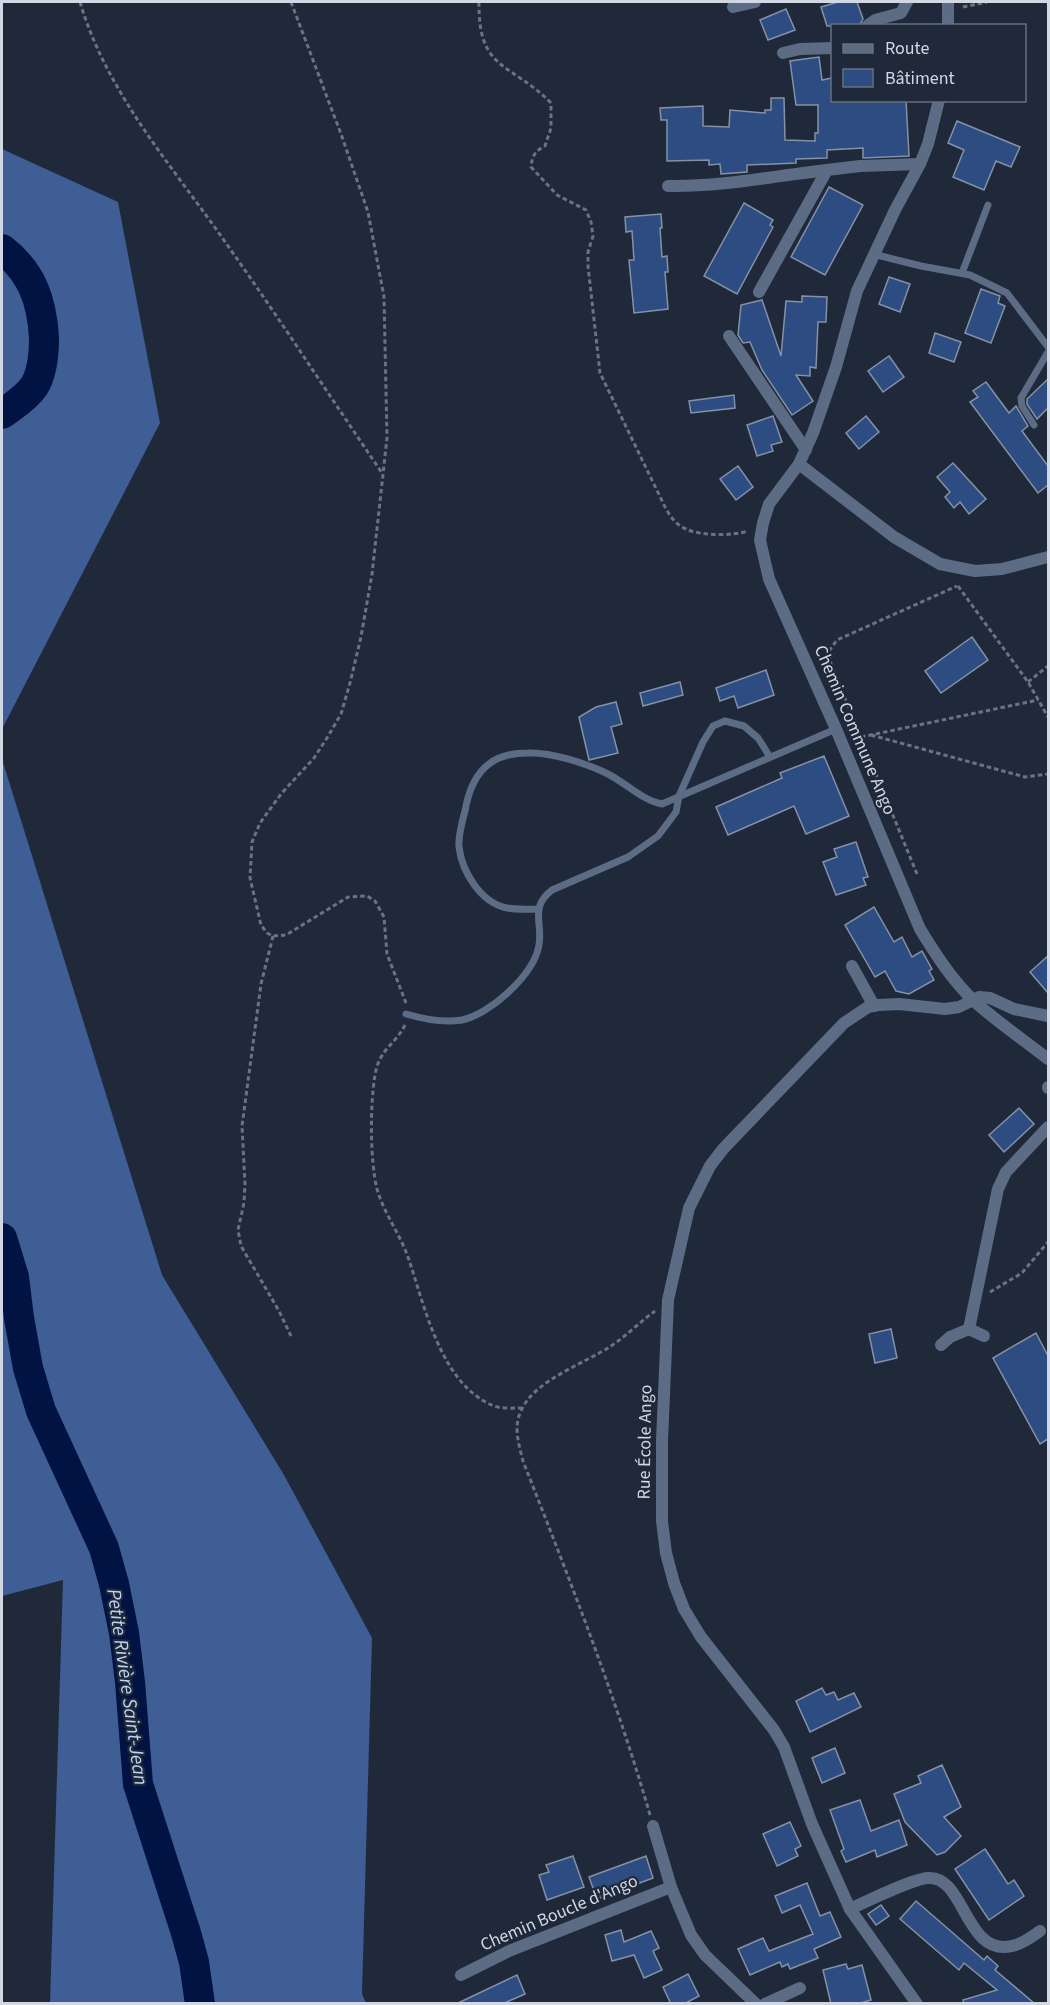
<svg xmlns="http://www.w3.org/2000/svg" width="1050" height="2005" viewBox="0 0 1050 2005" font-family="'Source Sans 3',sans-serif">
<rect width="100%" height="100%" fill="#1f2939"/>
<g fill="#3e5e95">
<polygon points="2,149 118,202 160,423 2,729"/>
<polygon points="2,759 162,1275 284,1475 372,1638 362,1994 366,2003 50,2003 63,1580 2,1596"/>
</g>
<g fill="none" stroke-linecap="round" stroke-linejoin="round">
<g stroke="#001343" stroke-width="30">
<path d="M 2,249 C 32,272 42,301 44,338 C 44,353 43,369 36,383 C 30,395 12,407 2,414"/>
<polyline points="2,1238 14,1277 19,1318 28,1368 41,1411 104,1548 114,1584 124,1633 130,1682 138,1784 186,1933 194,1962 200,2004"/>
</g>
</g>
<g fill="#2d4c81" stroke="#8591a6" stroke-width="1.5">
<polygon points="838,2 857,2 863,19 859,26 827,26 821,7"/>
<polygon points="786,9 795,30 768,40 760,20"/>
<polygon points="819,57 822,80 832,78 832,100 906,100 909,156 863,158 863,148 827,150 827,158 796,159 796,163 747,165 747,172 721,174 720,164 709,165 709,160 667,161 667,120 661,120 660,108 703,106 703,126 729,127 730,110 765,113 765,110 771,110 771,98 784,98 785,140 815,141 815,133 818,133 818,105 796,105 790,61"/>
<polygon points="957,121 1020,147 1011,167 996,161 984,190 953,177 964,150 948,143"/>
<polygon points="829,187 863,205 825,275 791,257"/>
<polygon points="744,203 773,220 770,225 773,227 737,294 704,276"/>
<polygon points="661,214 662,228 660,228 662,257 667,256 668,272 665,272 668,309 634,313 629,260 634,260 632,231 626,232 625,217"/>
<polygon points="889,277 910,284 900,312 879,304"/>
<polygon points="981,289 1000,296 998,303 1005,306 991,343 965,333"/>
<polygon points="802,296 827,297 826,322 818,322 816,368 810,367 810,376 796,375 813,401 792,415 762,370 750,342 743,343 738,335 741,305 762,300 781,356 786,301 802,302"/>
<polygon points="935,333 961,342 954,362 929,353"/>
<polygon points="889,356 904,377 883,392 868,371"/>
<polygon points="1048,379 1048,408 1037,419 1027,404 1027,399"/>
<polygon points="986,382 1009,413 1016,406 1028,426 1022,431 1048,466 1048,485 1038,493 970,402 978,397 973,391"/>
<polygon points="734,395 735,408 691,413 689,401"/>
<polygon points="773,416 782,442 771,445 773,451 757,456 747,425"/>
<polygon points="866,416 879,432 859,449 846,433"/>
<polygon points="953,463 986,499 969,514 960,502 954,508 945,497 950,492 937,477"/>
<polygon points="738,466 753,487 736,500 720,479"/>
<polygon points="972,637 988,660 941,693 925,671"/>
<polygon points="766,670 774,695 738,708 734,696 720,701 716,688"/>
<polygon points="680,682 683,695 643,706 640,693"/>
<polygon points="616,702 622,724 611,727 618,753 589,760 579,717 596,707"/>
<polygon points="824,756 849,816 806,834 794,806 728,835 716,807 782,778 780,773"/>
<polygon points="856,842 868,877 863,878 866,885 836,895 823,862 837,857 834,849"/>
<polygon points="874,907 894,942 902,937 912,957 922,951 932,969 929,971 934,980 909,994 896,991 885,971 875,977 845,925"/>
<polygon points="1048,956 1048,993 1030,972"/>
<polygon points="1019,1108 1034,1124 1004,1152 989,1135"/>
<polygon points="891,1329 897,1358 875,1363 869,1334"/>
<polygon points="1036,1333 1048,1356 1048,1439 1040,1444 993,1358"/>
<polygon points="822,1688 826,1695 834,1692 838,1700 854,1693 861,1707 810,1732 796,1701"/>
<polygon points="835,1748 845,1773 822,1783 812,1758"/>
<polygon points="942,1765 961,1807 944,1817 961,1836 945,1852 937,1855 905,1822 894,1794 921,1783 918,1776"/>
<polygon points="860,1800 871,1831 899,1820 907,1845 877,1857 875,1850 846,1862 841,1851 844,1849 830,1810"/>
<polygon points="790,1822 801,1846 795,1849 798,1856 777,1866 763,1834"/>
<polygon points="985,1849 1008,1884 1014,1880 1024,1896 989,1920 955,1869"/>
<polygon points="573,1856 584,1887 547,1900 539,1875 549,1872 546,1865"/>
<polygon points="646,1856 653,1878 597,1899 589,1877"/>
<polygon points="807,1883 820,1916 830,1912 841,1937 814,1949 818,1958 790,1969 788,1964 782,1967 780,1962 750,1975 738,1949 763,1938 769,1951 813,1934 800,1905 782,1913 775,1896"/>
<polygon points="916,1901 984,1960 987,1956 998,1966 995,1970 1035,2004 964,2004 963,2000 997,1990 964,1963 959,1970 900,1919"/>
<polygon points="881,1905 889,1916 876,1925 868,1914"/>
<polygon points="621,1930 624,1942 651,1931 659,1948 653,1951 662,1970 644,1978 634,1955 612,1961 605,1935"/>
<polygon points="846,1964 848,1969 862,1965 871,2000 857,2004 831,2004 823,1970"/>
<polygon points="688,1974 699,1996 684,2004 671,2004 663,1987"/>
<polygon points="517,1975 525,1994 502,2004 456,2004"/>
</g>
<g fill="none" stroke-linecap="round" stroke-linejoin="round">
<g stroke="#6b7382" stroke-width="3" stroke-dasharray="4.5 3" stroke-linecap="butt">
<path d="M 80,2 C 107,94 174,168 228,246 C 281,321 331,398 382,473"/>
<polyline points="291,2 341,134 368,212 384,297 387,438 372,574 361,637 350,683 341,714 327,738 314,758 281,794 260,823 252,842 250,878 261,925 267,933 273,936 286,935 348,897 367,896 375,901 384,917 387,954 406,1003"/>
<path d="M 479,2 C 478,72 511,62 551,103 L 551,128 L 545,146 C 535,151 532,156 531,167 L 557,195 L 586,210 L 591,222 L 593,236 L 588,252 L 588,266 L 600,373 L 666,509 C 671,517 676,525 686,529 C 700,536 734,536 748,531"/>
<polyline points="963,7 987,2"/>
<polyline points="958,586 1028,682 1048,717"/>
<polyline points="1028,682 1048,666"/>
<polyline points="871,735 1025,777 1048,774"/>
<polyline points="861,737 1038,700"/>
<polyline points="917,874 831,664 829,651 837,640 957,586"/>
<polyline points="273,936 261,984 242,1126 245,1184 244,1203 238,1230 241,1246 279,1311 291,1336"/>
<path d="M 405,1025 C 396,1044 379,1049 375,1075 C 370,1104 370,1161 377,1189 C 384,1214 401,1235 409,1260 C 425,1307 441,1385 494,1406 C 502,1409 513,1408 521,1408"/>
<polyline points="990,1292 1022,1273 1048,1242"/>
<path d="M 650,1815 C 615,1694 569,1578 523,1461 C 519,1445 513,1427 521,1411 C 534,1380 584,1364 611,1346 C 626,1336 640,1322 655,1311"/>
</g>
<g stroke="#5c6c84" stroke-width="7">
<polyline points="873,254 921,266 970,275 1007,293 1048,347"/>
<polyline points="962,273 988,205"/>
<polyline points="1034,425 1022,406 1021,398 1048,352"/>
<path d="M 539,909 C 528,909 518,910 507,908 C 481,903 462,872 459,847 C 458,836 462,822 465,811 C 468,794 474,775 489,764 C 499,756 515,753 528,753 C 551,752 585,763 606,773 C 625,782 641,800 662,804 L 836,729"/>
<path d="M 406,1014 C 423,1019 444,1023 462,1020 C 490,1014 534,975 539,945 C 543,922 529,908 552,890 L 628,857 L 658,836 L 676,812 L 679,796 L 703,742 L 713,726 L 725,721 L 744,726 L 758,738 L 770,757"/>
</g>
<g stroke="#5c6c84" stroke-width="12">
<polyline points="733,7 755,2"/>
<polyline points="867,26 875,20 901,13 907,2"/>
<polyline points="783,53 800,49 832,48"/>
<path d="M 668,186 C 721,187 774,176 827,170"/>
<polyline points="759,292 827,170 860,166 920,164"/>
<polyline points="729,336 806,450"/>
<polyline points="799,464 894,537 940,564 975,571 1002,569 1048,557"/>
<polyline points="852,966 874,1006"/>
<polyline points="1048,1087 1048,1088"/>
<polyline points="969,1329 984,1336"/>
<polyline points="941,1345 950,1337 969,1329 998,1189 1006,1172 1048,1127"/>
<polyline points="653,1826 671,1887 691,1935 705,1955 756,2004"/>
<path d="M 850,1909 C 868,1901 912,1879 928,1878 C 965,1875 965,1957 1012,1946 C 1022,1944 1032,1937 1040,1931"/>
<polyline points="461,1975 509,1951 671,1887"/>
<polyline points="765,2004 800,1988"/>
<polyline points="917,2004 850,1909 812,1824 784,1747 774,1730 701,1637 684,1609 674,1583 666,1553 662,1521 662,1441 668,1300 689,1208 710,1166 723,1149 844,1023 868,1007 878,1005 899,1004 945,1009 959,1007 979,997 990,998 1014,1009 1048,1016"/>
</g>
<g stroke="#5c6c84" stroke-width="12">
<polyline points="948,26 948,2"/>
<path d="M 939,100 L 928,144 L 920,164 L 895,210 L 857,291 L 836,367 L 813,433 L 799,464 L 769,504 L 763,523 L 760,540 L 769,579 L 836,729 L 920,929 C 936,955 952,980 974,1001 C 997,1022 1024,1040 1048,1059"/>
</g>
</g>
<g text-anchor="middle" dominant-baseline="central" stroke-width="4.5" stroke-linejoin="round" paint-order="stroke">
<g font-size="18" fill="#d1d7e3" stroke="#1f2939">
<text transform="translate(855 730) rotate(67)">Chemin Commune Ango</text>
<text transform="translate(645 1442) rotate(-89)">Rue École Ango</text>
<text transform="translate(559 1913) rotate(-23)">Chemin Boucle d'Ango</text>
</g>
<g font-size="20" font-style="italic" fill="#bed2f2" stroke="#1f2939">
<text transform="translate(127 1687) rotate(82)">Petite Rivière Saint-Jean</text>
</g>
</g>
<rect width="1050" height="2005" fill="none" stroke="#d1d7e3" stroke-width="6"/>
<rect x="831" y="24" width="195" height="78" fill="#1f2939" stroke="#666f7d" stroke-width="1.5"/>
<rect x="843" y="44" width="30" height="9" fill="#5c6c84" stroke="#666f7d" stroke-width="1.5"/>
<text x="885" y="54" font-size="18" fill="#d1d7e3">Route</text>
<rect x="843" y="69" width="30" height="18" fill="#2d4c81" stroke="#666f7d" stroke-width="1.5"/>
<text x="885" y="84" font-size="18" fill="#d1d7e3">Bâtiment</text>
</svg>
